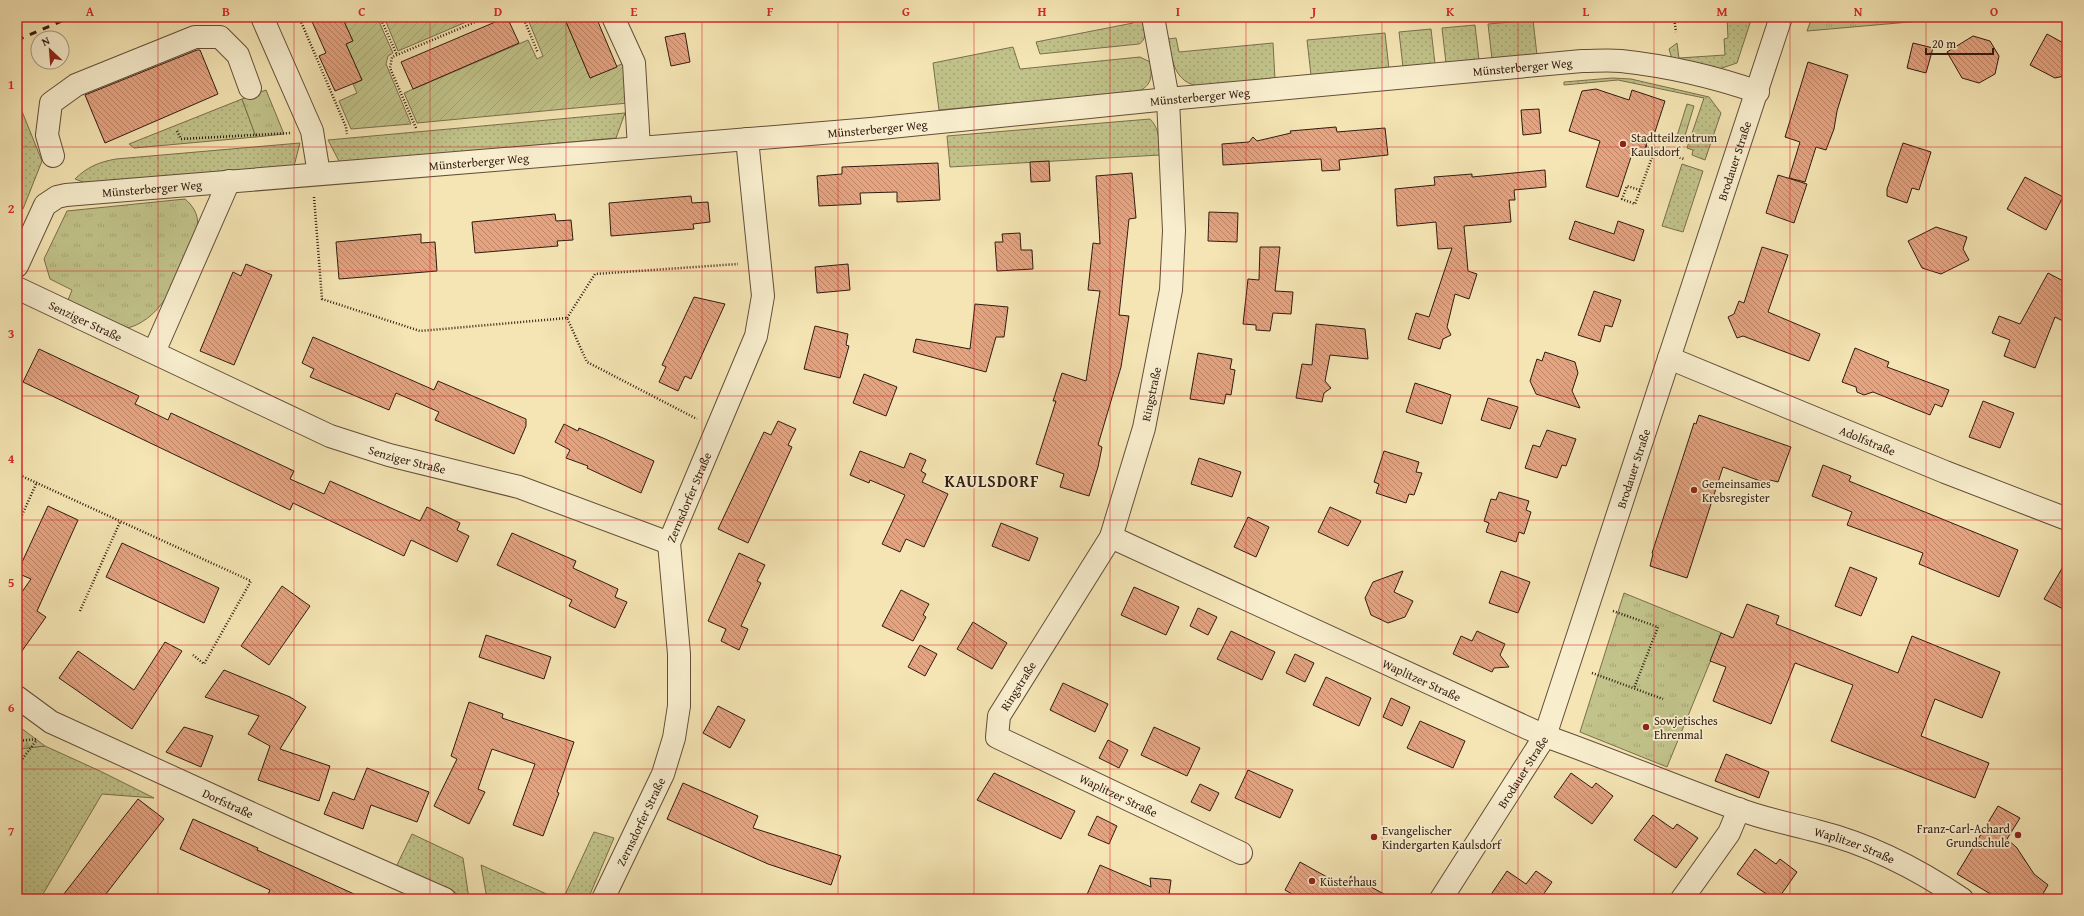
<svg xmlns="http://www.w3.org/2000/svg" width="2084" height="916" viewBox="0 0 2084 916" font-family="'Gentium Book Plus',serif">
<defs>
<pattern id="grass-dots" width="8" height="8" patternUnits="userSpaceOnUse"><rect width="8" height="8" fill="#c1c38a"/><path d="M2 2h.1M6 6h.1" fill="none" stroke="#a6a776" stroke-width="1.8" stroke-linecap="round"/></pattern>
<pattern id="forest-firs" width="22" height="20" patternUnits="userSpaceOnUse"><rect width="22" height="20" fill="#c1c38a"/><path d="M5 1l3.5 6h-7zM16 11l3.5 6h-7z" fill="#a6a776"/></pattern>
<pattern id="park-tufts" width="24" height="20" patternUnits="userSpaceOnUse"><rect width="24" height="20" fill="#c1c38a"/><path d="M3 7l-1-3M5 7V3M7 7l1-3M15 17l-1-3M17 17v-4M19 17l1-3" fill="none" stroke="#a6a776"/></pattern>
<pattern id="garden-furrows" width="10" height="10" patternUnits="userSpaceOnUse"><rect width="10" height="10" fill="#c1c38a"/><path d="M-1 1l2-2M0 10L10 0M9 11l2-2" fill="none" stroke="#a6a776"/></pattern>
<pattern id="building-back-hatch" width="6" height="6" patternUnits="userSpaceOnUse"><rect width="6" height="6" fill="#e5a380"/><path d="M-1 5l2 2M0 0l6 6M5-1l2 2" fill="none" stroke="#ba8467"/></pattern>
</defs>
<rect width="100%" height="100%" fill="#f5e5b4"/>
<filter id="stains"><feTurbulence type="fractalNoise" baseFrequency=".005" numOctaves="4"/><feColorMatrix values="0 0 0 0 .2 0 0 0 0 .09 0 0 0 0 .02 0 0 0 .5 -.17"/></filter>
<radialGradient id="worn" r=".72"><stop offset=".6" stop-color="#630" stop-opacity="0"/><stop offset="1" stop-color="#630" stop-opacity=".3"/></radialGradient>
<g fill="url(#grass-dots)" stroke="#7a6f4d">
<path d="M 1132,17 L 1142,17 C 1144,27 1149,38 1139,44 L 1040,54 L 1036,42 L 1133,23 Z"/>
<polygon points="1727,17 1752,17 1737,63 1719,69 1672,59 1669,49 1677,43 1679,58 1725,55 1724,39 1728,38"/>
<polygon points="1533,20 1537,55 1492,59 1488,24"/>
<polygon points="1475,25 1479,60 1446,63 1442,28"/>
<polygon points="1431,29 1435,64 1403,67 1399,32"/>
<polygon points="1385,33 1389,69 1311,75 1307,40"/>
<path d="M 1176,38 L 1179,52 L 1273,43 L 1275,79 C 1259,81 1204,90 1191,84 C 1173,77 1171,55 1168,39 Z"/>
<path d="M 1013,47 L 1020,69 L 1140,57 L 1150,62 C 1153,77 1151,88 1135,92 L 939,110 L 933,63 Z"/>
<polygon points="1612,78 1631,79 1709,97 1721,113 1705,160 1692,155 1693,150 1687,148 1704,98 1618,80 1564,85 1564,82"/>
<polygon points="17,99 42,161 23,209 17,209"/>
<polygon points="242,99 256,137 134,148 129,144"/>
<polygon points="625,113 616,138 340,163 328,140"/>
<path d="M 1150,119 C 1160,129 1159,141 1160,155 L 950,167 L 947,136 Z"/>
<path d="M 300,143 L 294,166 L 86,183 L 75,179 C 87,167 99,162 116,159 Z"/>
<polygon points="1682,164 1703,171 1683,232 1662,226"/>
<polygon points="45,746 100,771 154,798 102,794 40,899 17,899 17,749"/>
<polygon points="594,832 614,838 588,899 563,899"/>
<polygon points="412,834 463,858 469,899 396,867"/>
<polygon points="481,865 558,899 487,899"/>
</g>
<polygon fill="url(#forest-firs)" stroke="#7a6f4d" points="17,725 45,746 17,749"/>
<g fill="url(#park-tufts)" stroke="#7a6f4d">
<polygon points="1812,17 1966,17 1807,31"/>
<polygon points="266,90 284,134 256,137 242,99"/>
<polygon points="1687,104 1694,106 1684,139 1677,136"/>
<path d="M 185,199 C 197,209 201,222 195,237 C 180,269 167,317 128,328 L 68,300 L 72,290 L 50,279 L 44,259 L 67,211 Z"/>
<polygon points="1624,593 1722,633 1667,767 1580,732"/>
</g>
<g fill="url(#garden-furrows)" stroke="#7a6f4d">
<polygon points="342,17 377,17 393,53 388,56 386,64 411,124 351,129 339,101 357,93 353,84 362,80 346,44 352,41"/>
<polygon points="384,17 478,17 398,51"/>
<polygon points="527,17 564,17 590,78 626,62 628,103 417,123 404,93 528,40 537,59 543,56"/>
</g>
<g fill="url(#building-back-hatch)" stroke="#321b10">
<polygon points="310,17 342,17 353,41 346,44 362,80 335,91 319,56 326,53"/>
<polygon points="507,17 519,43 413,89 401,62"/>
<polygon points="564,17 596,17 617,67 590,78"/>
<polygon points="685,33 690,62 671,66 665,37"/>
<polygon points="2047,34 2067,45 2067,70 2064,76 2055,78 2030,65"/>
<polygon points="1973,36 1990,41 1999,56 1995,74 1979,83 1962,78 1947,52"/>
<polygon points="1913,43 1933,48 1926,73 1907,68"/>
<polygon points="197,50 200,50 218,94 105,143 85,95"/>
<polygon points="1808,62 1848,75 1837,111 1834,129 1826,150 1816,147 1805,182 1789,178 1800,142 1785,137"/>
<polygon points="1596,89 1629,100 1632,90 1665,101 1652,141 1648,139 1643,155 1633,151 1618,197 1586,187 1600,141 1569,131 1582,91"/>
<polygon points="1539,109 1541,133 1523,135 1521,110"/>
<polygon points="1336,127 1337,132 1385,128 1388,155 1339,160 1340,170 1322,171 1321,159 1223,165 1222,144 1249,142 1253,137 1257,141 1291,133 1290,131"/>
<polygon points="1903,143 1931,152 1919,190 1912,188 1907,203 1887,196 1887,189"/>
<polygon points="1049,161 1050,181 1031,182 1030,162"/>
<polygon points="938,163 940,200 897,202 897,192 860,193 861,204 819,206 817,176 842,174 842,167"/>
<polygon points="1545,170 1546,187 1514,190 1515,200 1509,200 1511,222 1464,226 1468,271 1477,274 1469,299 1455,294 1447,327 1451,335 1443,339 1440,349 1408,339 1416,313 1429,317 1452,248 1438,249 1436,222 1397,226 1395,189 1435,185 1434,177 1472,174 1472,177"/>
<polygon points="1132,173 1136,218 1129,219 1119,315 1129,316 1121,367 1098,445 1102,447 1098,467 1089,496 1060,487 1064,474 1036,464 1056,401 1053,401 1062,373 1086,381 1100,291 1088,290 1093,243 1100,244 1096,176"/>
<polygon points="1778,175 1807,184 1794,223 1766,213"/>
<polygon points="2025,177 2063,197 2046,230 2007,209"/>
<polygon points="691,196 692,203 708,202 710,222 693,224 694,229 611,236 609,203"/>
<polygon points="1209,212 1238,213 1237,242 1208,241"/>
<polygon points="555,214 556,221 571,220 573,240 557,241 558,246 475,253 472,222"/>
<polygon points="1575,221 1614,234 1618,221 1644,230 1634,261 1569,239"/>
<polygon points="1936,227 1967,237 1963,249 1969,260 1941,274 1922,268 1908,241"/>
<polygon points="1020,233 1021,250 1032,250 1033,269 997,271 995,242 1003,242 1002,234"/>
<polygon points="421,234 421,243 435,242 437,271 339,279 336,242"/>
<polygon points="1260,247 1280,247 1275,291 1293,292 1291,314 1273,313 1270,331 1256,330 1256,325 1243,324 1248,279 1259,280"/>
<polygon points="1762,247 1788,255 1768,312 1820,334 1809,361 1743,336 1737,338 1728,317 1734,314 1739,301 1744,303"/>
<polygon points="246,264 272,275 234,365 200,351 233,272 241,276"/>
<polygon points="848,264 850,290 817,293 815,267"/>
<polygon points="2048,273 2067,283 2067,323 2055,317 2035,368 2004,356 2010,340 1992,333 1999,316 2020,324"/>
<polygon points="1594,291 1621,300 1612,327 1605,325 1600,342 1578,335"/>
<polygon points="694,297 725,304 691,379 685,376 678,391 659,382 666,367 662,365"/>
<polygon points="975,304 1008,307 1004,337 996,337 986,372 913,352 916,339 970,349"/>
<polygon points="1316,324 1365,329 1368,359 1330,355 1325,381 1331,388 1324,393 1322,402 1296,398 1302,364 1312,365"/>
<polygon points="815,326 848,334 846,345 849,346 840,378 804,369"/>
<polygon points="313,337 434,390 438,381 526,419 526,426 514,454 435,420 439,412 396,393 389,410 310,377 314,369 302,363"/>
<polygon points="1855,348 1889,362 1887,367 1949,390 1942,407 1935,404 1930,415 1873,392 1864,395 1857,392 1856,387 1842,382"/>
<polygon points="39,349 139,396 135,404 168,420 171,413 294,471 290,479 324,494 330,481 420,521 427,507 460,523 457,530 469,536 457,562 411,540 404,556 293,503 290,510 23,382"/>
<polygon points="1545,352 1575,362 1578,373 1572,391 1580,408 1536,394 1530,381 1537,359 1542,361"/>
<polygon points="1198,353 1232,359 1230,369 1235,370 1231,395 1226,394 1224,404 1190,399"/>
<polygon points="864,374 897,387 886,416 853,403"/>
<polygon points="1415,383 1451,395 1442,424 1406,412"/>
<polygon points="1488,398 1518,407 1510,429 1481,420"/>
<polygon points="1983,401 2014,413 2000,448 1969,437"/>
<polygon points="1699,415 1791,447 1778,482 1770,480 1768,484 1723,467 1687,578 1650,566 1653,554 1652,553 1694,423 1696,424"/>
<polygon points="778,421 796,429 788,445 792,447 748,543 718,529 764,432 771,435"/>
<polygon points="564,424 578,431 579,428 603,438 654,461 641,493 587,468 588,466 566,458 570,450 555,442"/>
<polygon points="1547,430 1576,439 1566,466 1562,465 1557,478 1525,468 1533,445 1540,447"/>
<polygon points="860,451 904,468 910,453 926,460 921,471 926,474 922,482 948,494 924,547 906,539 900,552 882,544 905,495 870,480 869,483 850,475"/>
<polygon points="1384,451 1419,462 1416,472 1422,473 1414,495 1409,494 1406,503 1376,493 1379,484 1374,482"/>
<polygon points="1199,458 1241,472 1232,497 1191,484"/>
<polygon points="1823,465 1851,476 1849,481 2018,550 1999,597 1919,564 1923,553 1847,525 1852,512 1812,496"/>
<polygon points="1499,492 1529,501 1526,510 1531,512 1524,534 1519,532 1516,542 1486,532 1489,523 1484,521 1491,499 1496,500"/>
<polygon points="48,506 78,520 37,611 46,617 17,658 17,599 31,579 17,573"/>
<polygon points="1330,507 1361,521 1348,546 1318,532"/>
<polygon points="1248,517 1269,527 1256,557 1234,547"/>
<polygon points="1001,523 1038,538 1029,561 992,546"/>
<polygon points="512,533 576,561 573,568 618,589 615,597 627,602 615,628 569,606 572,600 497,565"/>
<polygon points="122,543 219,588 204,623 106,577"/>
<polygon points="739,553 765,565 757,581 761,583 741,626 748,629 739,650 721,641 726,629 708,621"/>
<polygon points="2067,560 2067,611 2044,599"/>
<polygon points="1850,567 1877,578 1861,616 1835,606"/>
<polygon points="1403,571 1394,592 1413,601 1405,617 1388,623 1371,615 1365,598 1373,582"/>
<polygon points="1501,571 1530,582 1518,613 1489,603"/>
<polygon points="282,586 310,606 269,665 241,646"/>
<polygon points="1134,587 1179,607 1166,635 1121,615"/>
<polygon points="901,590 929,604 923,615 926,617 913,641 882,626"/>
<polygon points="1747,604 1779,616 1776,624 1898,673 1912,636 2000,672 1982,718 1935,699 1921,736 1989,763 1975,798 1831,741 1853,685 1795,663 1771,724 1713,701 1726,667 1710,661 1721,633 1733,638"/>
<polygon points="1198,608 1217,617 1208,635 1190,626"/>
<polygon points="973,622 1007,643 992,669 957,649"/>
<polygon points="1231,631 1275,652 1262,680 1217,659"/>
<polygon points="1477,631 1505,644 1500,655 1509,667 1494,668 1492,672 1453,654 1461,636 1472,641"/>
<polygon points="486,635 551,657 544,679 479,657"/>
<polygon points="165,642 182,651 132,729 59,678 78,651 134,690"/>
<polygon points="920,645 937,654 925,676 908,667"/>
<polygon points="1295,654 1314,663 1305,682 1286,673"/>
<polygon points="224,670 290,697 306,707 280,749 330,766 319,801 258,780 270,746 248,734 259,716 205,697"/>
<polygon points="1326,677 1371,698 1359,726 1313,705"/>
<polygon points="1063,683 1108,704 1095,732 1050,710"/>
<polygon points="1391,698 1410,707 1402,726 1383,717"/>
<polygon points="469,702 503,714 502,718 574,742 557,792 559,793 543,836 513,825 535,764 492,749 478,789 485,792 469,824 434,806 457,759 451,756"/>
<polygon points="718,706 745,720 730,748 703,733"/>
<polygon points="1420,721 1465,741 1453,768 1407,748"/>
<polygon points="184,727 213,736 201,767 166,752"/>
<polygon points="1154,727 1200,748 1187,776 1141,755"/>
<polygon points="1108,740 1128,750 1119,768 1099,758"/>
<polygon points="1726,754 1769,772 1759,798 1715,781"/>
<polygon points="367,768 429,792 417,822 371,805 363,829 324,814 333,792 354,800"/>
<polygon points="1248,770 1293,790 1280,818 1235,798"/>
<polygon points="994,773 1075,811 1061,839 977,800"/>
<polygon points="1571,773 1592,788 1596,783 1613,796 1592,824 1554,797"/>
<polygon points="683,783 758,816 753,828 841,856 831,885 768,864 667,819"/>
<polygon points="1200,784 1219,793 1210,811 1191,802"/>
<polygon points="138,799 164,819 102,899 60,899"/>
<polygon points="1998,806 2020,818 2007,839 2017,848 2034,874 2048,885 2040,899 1999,899 1957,874"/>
<polygon points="1653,815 1673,829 1677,824 1698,838 1676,868 1634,840"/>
<polygon points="1097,816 1117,826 1109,844 1088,835"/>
<polygon points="193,819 258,848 257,850 365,899 266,899 270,890 180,849"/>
<polygon points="1755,849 1776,864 1780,859 1797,872 1778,899 1774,899 1737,874"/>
<polygon points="1300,862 1345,887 1351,876 1393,899 1301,899 1285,890"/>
<polygon points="1100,865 1151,887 1150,878 1171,880 1169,895 1177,899 1085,899"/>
<polygon points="1507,871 1526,884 1536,871 1552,882 1543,895 1549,899 1488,899"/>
</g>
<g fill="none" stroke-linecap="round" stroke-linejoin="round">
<defs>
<g id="minor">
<polyline points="262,17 312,131 319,174"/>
<polyline points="613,17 634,63 639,148"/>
<path id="s1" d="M 1153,17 L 1168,99 L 1174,231 L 1171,290 L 1144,428 L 1111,537 L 999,716 L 997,737 L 1241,853"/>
<polyline points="53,156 47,135 51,103 76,85 195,37 220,37 238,55 250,88"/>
<path id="s2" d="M 17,266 L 45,205 L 57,197 L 66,195 L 871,129 L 1168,99 L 1582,61 C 1595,61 1608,60 1621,61 C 1667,66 1715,77 1758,92"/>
<path id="s3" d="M 17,288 L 330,436 L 389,455 L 519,487 L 669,543"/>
<polyline points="154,352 229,181"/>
<path id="s4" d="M 1669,358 L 1945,472 L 2067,519"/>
<path id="s5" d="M 1111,537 L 1545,736 C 1610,759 1674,786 1738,809 C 1764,819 1791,824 1817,831 C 1869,844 1918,869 1962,899"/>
<path id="s6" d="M 17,697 L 51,722 L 290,831 L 445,899"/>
<path id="s7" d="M 603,899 L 663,774 L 674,738 L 679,706 L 679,654 L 669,543 L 756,336 L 763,296 L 747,139"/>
<path id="s8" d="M 1441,899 L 1545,736 L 1781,17"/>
<polyline points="1682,899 1729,833 1739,809"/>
</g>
</defs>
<use href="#minor" stroke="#634e39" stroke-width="24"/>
<g stroke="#321b10" stroke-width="2.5" stroke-dasharray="1 2" stroke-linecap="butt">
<polyline points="299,17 346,127 347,134"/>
<polyline points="380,17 397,55"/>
<polyline points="523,17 538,53"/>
<polyline points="1674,17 1676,32"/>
<polyline points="416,128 390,68 392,57 487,17"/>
<polyline points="177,131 181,139 290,133"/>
<polyline points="1646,146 1655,149"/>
<polyline points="1640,190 1627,186 1622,199 1635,204 1655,149 1684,159"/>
<polyline points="314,197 322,299 420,331 567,318 587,362 697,419"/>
<polyline points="567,318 595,274 738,264"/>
<polyline points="17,474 251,581 204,664 193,655"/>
<polyline points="17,526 37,482"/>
<polyline points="80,611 120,522"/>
<polyline points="1613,611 1658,627 1634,688"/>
<polyline points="1592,673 1663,699"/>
<polyline points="17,741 38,739"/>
<polyline points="17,766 36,741"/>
</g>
<use href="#minor" stroke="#f8eece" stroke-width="22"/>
<polyline stroke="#321b10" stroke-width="3" stroke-dasharray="7 7" stroke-linecap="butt" points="17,40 71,17"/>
</g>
<path fill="none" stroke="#d62828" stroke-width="1" stroke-opacity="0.55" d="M 158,17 L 158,899M 294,17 L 294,899M 430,17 L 430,899M 566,17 L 566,899M 702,17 L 702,899M 838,17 L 838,899M 974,17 L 974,899M 1110,17 L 1110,899M 1246,17 L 1246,899M 1382,17 L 1382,899M 1518,17 L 1518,899M 1654,17 L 1654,899M 1790,17 L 1790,899M 1926,17 L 1926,899M 17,147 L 2067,147M 17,271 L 2067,271M 17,396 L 2067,396M 17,520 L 2067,520M 17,645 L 2067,645M 17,769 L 2067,769"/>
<g fill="#8f2418" stroke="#f8eece" stroke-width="1.5">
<circle cx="1623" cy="144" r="4"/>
<circle cx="1694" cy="490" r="4"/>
<circle cx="1646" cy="727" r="4"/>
<circle cx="2018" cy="835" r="4"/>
<circle cx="1374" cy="837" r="4"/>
<circle cx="1312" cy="881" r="4"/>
</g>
<g text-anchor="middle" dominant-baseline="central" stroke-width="3.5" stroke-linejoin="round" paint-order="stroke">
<g font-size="12" fill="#321b10" stroke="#f8eece">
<text stroke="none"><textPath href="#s2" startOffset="1553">Münsterberger Weg</textPath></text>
<text stroke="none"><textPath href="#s2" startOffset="1229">Münsterberger Weg</textPath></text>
<text stroke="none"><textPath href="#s2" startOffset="905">Münsterberger Weg</textPath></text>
<text stroke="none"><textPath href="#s2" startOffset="505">Münsterberger Weg</textPath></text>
<text stroke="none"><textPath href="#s8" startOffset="799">Brodauer Straße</textPath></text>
<text stroke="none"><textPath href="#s2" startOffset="177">Münsterberger Weg</textPath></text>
<text stroke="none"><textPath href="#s3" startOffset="76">Senziger Straße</textPath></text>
<text transform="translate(1151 394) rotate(-78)">Ringstraße</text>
<text stroke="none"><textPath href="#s4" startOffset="215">Adolfstraße</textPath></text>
<text stroke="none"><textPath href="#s3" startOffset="427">Senziger Straße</textPath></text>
<text stroke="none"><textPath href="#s8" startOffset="475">Brodauer Straße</textPath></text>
<text stroke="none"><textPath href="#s7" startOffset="422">Zernsdorfer Straße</textPath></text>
<text stroke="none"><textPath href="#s5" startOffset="342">Waplitzer Straße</textPath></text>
<text transform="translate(1018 686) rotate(-58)">Ringstraße</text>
<text stroke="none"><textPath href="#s8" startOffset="151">Brodauer Straße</textPath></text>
<text stroke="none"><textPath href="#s1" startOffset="896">Waplitzer Straße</textPath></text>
<text stroke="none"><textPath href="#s6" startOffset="237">Dorfstraße</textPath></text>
<text stroke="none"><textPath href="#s7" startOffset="86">Zernsdorfer Straße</textPath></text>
<text stroke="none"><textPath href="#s5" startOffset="806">Waplitzer Straße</textPath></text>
</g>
<g font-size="12" fill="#321b10" stroke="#f8eece" text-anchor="start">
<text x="1631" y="137">Stadtteilzentrum<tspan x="1631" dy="14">Kaulsdorf</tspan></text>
<text x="1702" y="483">Gemeinsames<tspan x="1702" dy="14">Krebsregister</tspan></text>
<text x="1654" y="720">Sowjetisches<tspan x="1654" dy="14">Ehrenmal</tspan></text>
<text x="2010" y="828" text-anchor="end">Franz-Carl-Achard<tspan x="2010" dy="14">Grundschule</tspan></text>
<text x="1382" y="830">Evangelischer<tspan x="1382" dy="14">Kindergarten Kaulsdorf</tspan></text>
<text x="1320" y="881">Küsterhaus</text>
</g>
<g font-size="16" font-weight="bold" letter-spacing="1" fill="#321b10" stroke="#f8eece">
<text x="992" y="481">KAULSDORF</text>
</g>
</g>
<rect width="2084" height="916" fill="none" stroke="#f5e5b4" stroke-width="44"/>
<g transform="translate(50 50) rotate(334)"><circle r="19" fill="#f8eece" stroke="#a99a82"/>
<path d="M0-3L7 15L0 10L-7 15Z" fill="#8f2418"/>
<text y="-6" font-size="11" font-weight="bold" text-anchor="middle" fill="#321b10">N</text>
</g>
<path d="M1926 48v6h67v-6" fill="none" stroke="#321b10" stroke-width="2"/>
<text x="1932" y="48" font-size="12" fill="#321b10" stroke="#f8eece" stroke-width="3" paint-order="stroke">20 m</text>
<rect x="22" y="22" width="2040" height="872" fill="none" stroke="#d62828" stroke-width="1.5"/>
<g font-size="13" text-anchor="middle" font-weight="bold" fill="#d62828">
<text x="90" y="16">A</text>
<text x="226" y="16">B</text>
<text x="362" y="16">C</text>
<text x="498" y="16">D</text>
<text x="634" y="16">E</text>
<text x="770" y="16">F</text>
<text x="906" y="16">G</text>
<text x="1042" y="16">H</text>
<text x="1178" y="16">I</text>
<text x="1314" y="16">J</text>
<text x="1450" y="16">K</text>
<text x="1586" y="16">L</text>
<text x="1722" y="16">M</text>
<text x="1858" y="16">N</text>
<text x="1994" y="16">O</text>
<text x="11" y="89">1</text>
<text x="11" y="213">2</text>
<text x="11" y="338">3</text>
<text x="11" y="463">4</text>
<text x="11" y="587">5</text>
<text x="11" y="712">6</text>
<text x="11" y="836">7</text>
</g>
<rect width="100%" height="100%" filter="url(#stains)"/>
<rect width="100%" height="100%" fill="url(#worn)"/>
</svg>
